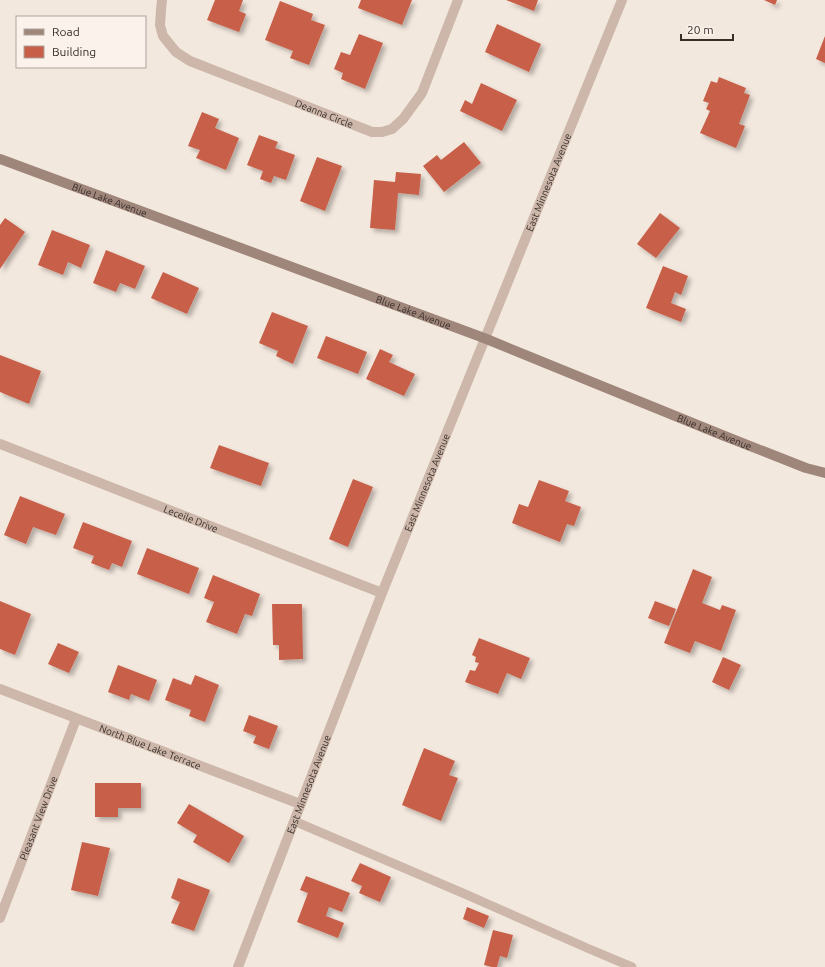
<svg xmlns="http://www.w3.org/2000/svg" width="825" height="967" viewBox="0 0 825 967" font-family="Ubuntu,sans-serif">
<defs>
<filter id="shadow"><feDropShadow dx="3.5" dy="3.5" stdDeviation="2" flood-color="#0004"/></filter>
</defs>
<rect width="100%" height="100%" fill="#f3e8de"/>
<g fill="#c75f48" filter="url(#shadow)">
<polygon points="215,0 243,0 239,11 246,14 239,32 207,20"/>
<polygon points="361,0 412,0 402,25 358,8"/>
<polygon points="506,0 538,0 534,11"/>
<polygon points="764,0 777,0 775,5"/>
<polygon points="280,1 313,14 311,20 325,25 309,65 290,58 293,51 265,40"/>
<polygon points="497,24 541,44 529,72 485,52"/>
<polygon points="359,34 383,43 365,89 341,79 343,73 334,69 341,52 350,55"/>
<polygon points="825,36 825,63 816,59"/>
<polygon points="719,77 746,88 744,93 750,95 739,124 745,126 736,148 700,133 710,111 706,109 709,103 703,101 711,81 717,83"/>
<polygon points="481,83 517,100 502,131 460,111 465,100 472,104"/>
<polygon points="202,112 219,119 215,128 239,138 226,170 196,158 200,150 188,146"/>
<polygon points="259,135 278,142 275,148 295,155 286,180 274,176 271,183 260,179 263,171 247,165"/>
<polygon points="464,142 481,163 444,192 423,166 437,155 441,160"/>
<polygon points="317,157 342,166 325,211 300,201"/>
<polygon points="396,172 421,174 419,195 398,193 395,230 370,228 374,180 395,182"/>
<polygon points="660,213 680,228 656,258 637,244"/>
<polygon points="5,218 25,232 0,269 0,225"/>
<polygon points="52,230 90,245 81,268 68,262 63,275 38,265"/>
<polygon points="106,250 145,266 135,289 120,283 116,292 93,283"/>
<polygon points="663,266 688,276 681,295 675,292 671,303 686,309 681,322 646,308"/>
<polygon points="163,272 199,288 187,314 151,298"/>
<polygon points="272,312 308,326 293,364 276,356 278,351 259,343"/>
<polygon points="326,336 367,352 358,374 317,358"/>
<polygon points="380,349 393,355 389,362 415,374 404,396 366,379"/>
<polygon points="0,355 41,371 29,404 0,392"/>
<polygon points="219,445 269,463 261,486 210,468"/>
<polygon points="353,479 373,487 348,547 329,539"/>
<polygon points="539,480 569,491 565,501 581,507 574,526 567,524 560,542 512,523 519,504 528,507"/>
<polygon points="20,496 65,514 56,535 33,527 26,544 4,535"/>
<polygon points="83,522 132,541 122,567 112,563 109,570 91,563 94,556 73,548"/>
<polygon points="147,548 199,568 189,594 137,574"/>
<polygon points="693,569 712,577 702,603 720,610 722,605 736,610 721,651 695,641 690,653 664,643"/>
<polygon points="213,575 260,594 252,616 245,614 237,634 206,622 214,602 204,598"/>
<polygon points="0,601 31,614 15,655 0,649"/>
<polygon points="655,601 676,609 669,626 648,618"/>
<polygon points="272,604 302,604 303,659 279,660 279,645 273,645"/>
<polygon points="479,638 530,658 521,679 507,673 498,694 465,682 470,670 475,671 479,663 475,662 476,657 472,655"/>
<polygon points="58,643 79,652 69,673 48,664"/>
<polygon points="723,657 741,665 729,690 712,682"/>
<polygon points="118,665 157,680 149,701 131,694 129,700 108,692"/>
<polygon points="195,675 219,685 205,722 189,716 191,710 165,700 173,678 191,685"/>
<polygon points="249,715 278,726 269,749 253,743 256,736 243,731"/>
<polygon points="424,748 455,761 449,775 458,778 441,821 402,805"/>
<polygon points="95,783 141,783 141,808 118,808 118,817 95,817"/>
<polygon points="189,804 244,836 229,863 193,842 197,835 177,823"/>
<polygon points="82,842 110,848 98,896 71,890"/>
<polygon points="360,863 391,877 380,902 359,893 362,886 351,881"/>
<polygon points="306,876 350,893 342,912 329,907 326,916 344,923 338,938 297,922 308,893 300,890"/>
<polygon points="178,878 210,890 194,931 171,923 180,902 171,898"/>
<polygon points="467,907 489,916 484,928 463,919"/>
<polygon points="493,930 513,935 507,958 500,956 497,967 492,967 484,965"/>
</g>
<g fill="none" stroke-linecap="round" stroke-linejoin="round">
<polyline stroke="#ccb7aa" stroke-width="9" points="294,821 465,894 587,948 632,967"/>
<g stroke="#ccb7aa" stroke-width="10">
<path id="s1" d="M 162,0 L 161,10 L 160,25 L 163,36 L 176,52 L 190,61 L 372,132 L 382,132 L 392,129 L 403,119 L 422,93 L 458,0"/>
<path id="s2" d="M 0,444 L 382,593"/>
<path id="s3" d="M 0,689 L 300,804"/>
<path id="s4" d="M 0,918 L 76,719"/>
</g>
<path stroke="#ccb7aa" stroke-width="10" id="s5" d="M 238,967 L 382,593 L 622,0"/>
<path stroke="#9f867b" stroke-width="10" id="s6" d="M 0,159 L 484,338 L 722,435 L 806,468 L 825,473"/>
</g>
<g text-anchor="middle" dominant-baseline="central" stroke-width="3" stroke-linejoin="round" paint-order="stroke">
<g font-size="10" fill="#392d29" stroke="#faf2eb">
<text stroke="none"><textPath href="#s1" startOffset="218">Deanna Circle</textPath></text>
<text stroke="none"><textPath href="#s5" startOffset="844">East Minnesota Avenue</textPath></text>
<text stroke="none"><textPath href="#s6" startOffset="117">Blue Lake Avenue</textPath></text>
<text stroke="none"><textPath href="#s6" startOffset="441">Blue Lake Avenue</textPath></text>
<text stroke="none"><textPath href="#s6" startOffset="765">Blue Lake Avenue</textPath></text>
<text stroke="none"><textPath href="#s5" startOffset="520">East Minnesota Avenue</textPath></text>
<text stroke="none"><textPath href="#s2" startOffset="205">Leceile Drive</textPath></text>
<text stroke="none"><textPath href="#s3" startOffset="161">North Blue Lake Terrace</textPath></text>
<text stroke="none"><textPath href="#s5" startOffset="196">East Minnesota Avenue</textPath></text>
<text stroke="none"><textPath href="#s4" startOffset="107">Pleasant View Drive</textPath></text>
</g>
</g>
<rect x="16" y="16" width="130" height="52" fill="#faf2eb" stroke="#ada39d"/>
<rect x="24" y="29" width="20" height="6" fill="#9f867b" stroke="#ada39d"/>
<text x="52" y="36" font-size="12" fill="#392d29">Road</text>
<rect x="24" y="46" width="20" height="12" fill="#c75f48" stroke="#ada39d"/>
<text x="52" y="56" font-size="12" fill="#392d29">Building</text>
<path d="M681 34v6h52v-6" fill="none" stroke="#392d29" stroke-width="2"/>
<text x="687" y="34" font-size="12" fill="#392d29" stroke="#faf2eb" stroke-width="3" paint-order="stroke">20 m</text>
</svg>
